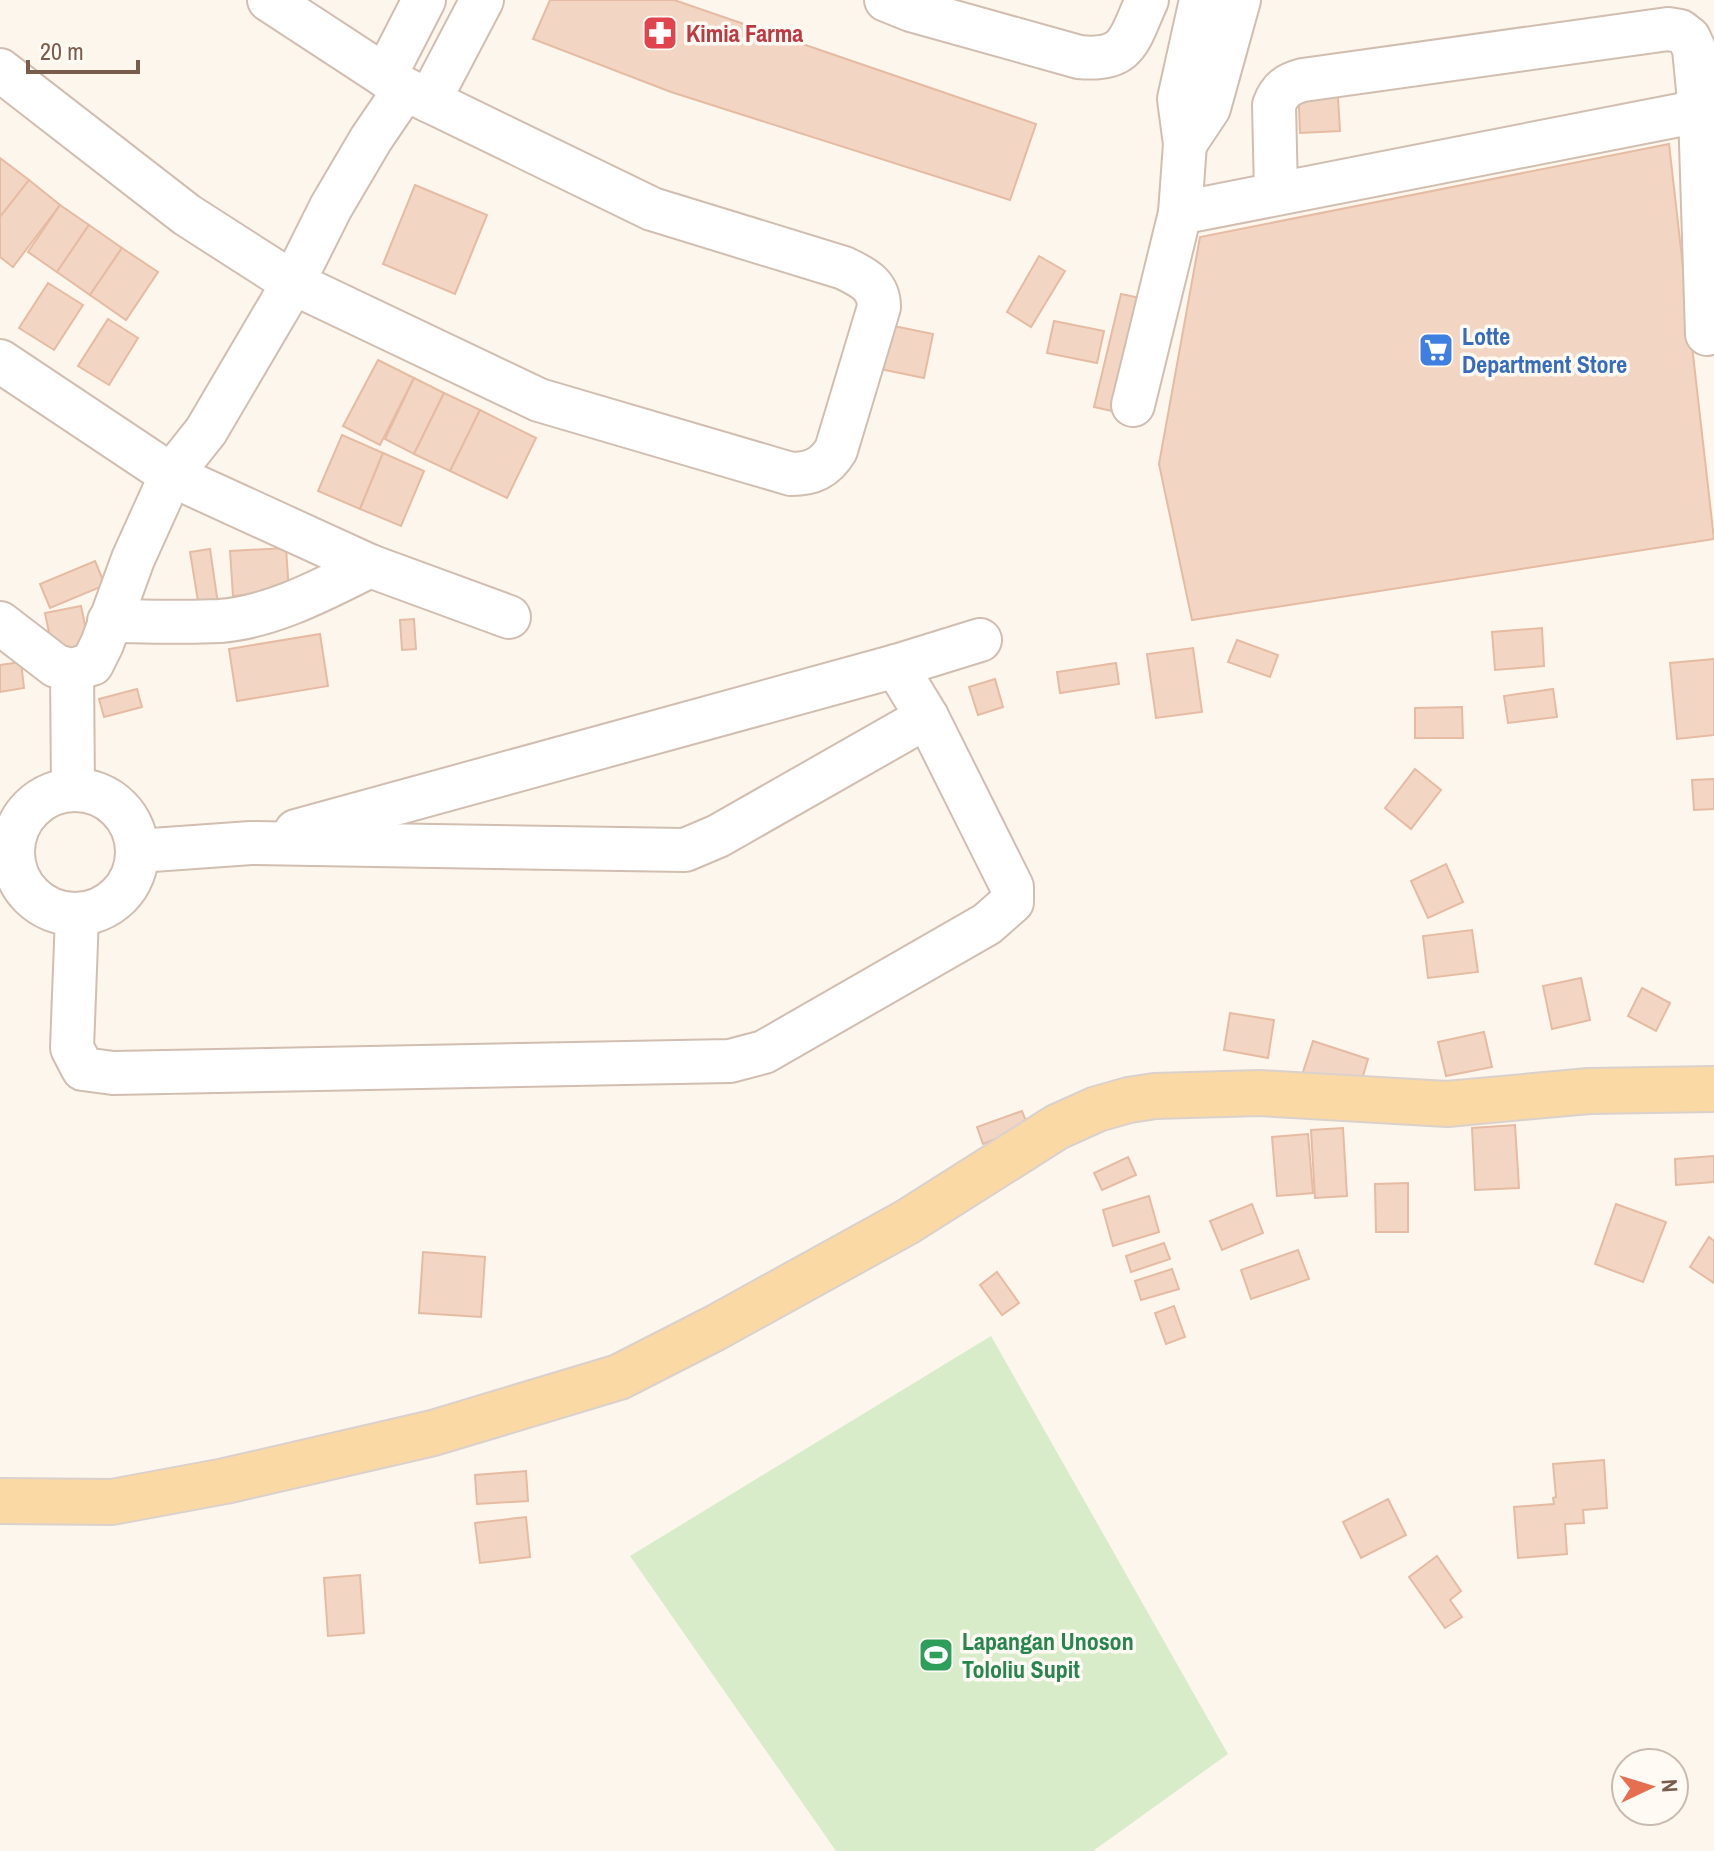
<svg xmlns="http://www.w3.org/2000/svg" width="1714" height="1851" viewBox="0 0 1714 1851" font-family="'Archivo Narrow',sans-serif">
<rect width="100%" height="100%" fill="#fdf6ec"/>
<polygon fill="#d8ecc9" points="991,1336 1228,1754 1093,1851 836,1851 630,1556"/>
<g fill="#f3d5c3" stroke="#e6bba3" stroke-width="2">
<polygon points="550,0 674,0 1036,124 1010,200 671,92 533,39"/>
<polygon points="1337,82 1340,131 1300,133 1298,84"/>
<polygon points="1669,144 1714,539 1192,620 1159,464 1200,237"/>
<polygon points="0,158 29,180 0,217"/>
<polygon points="29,180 60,205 13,267 0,257 0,217"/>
<polygon points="415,185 487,215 455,294 383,264"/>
<polygon points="60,205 89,225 57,272 28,252"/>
<polygon points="89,225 122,248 90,295 57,272"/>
<polygon points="122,248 158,272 126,320 90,295"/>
<polygon points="1039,256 1065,271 1031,327 1007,312"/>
<polygon points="48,283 83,305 54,350 19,328"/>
<polygon points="1121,294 1140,298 1112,411 1094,407"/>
<polygon points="108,319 138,338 109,385 78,366"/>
<polygon points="1054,321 1104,331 1097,363 1047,353"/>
<polygon points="889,325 933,334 924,378 880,369"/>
<polygon points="378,360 414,378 380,445 343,426"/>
<polygon points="414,378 444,393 414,454 385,439"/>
<polygon points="444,393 480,410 450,471 414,454"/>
<polygon points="480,410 536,438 507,498 450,471"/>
<polygon points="342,435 383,453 360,509 318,491"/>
<polygon points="383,453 424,471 401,526 360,509"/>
<polygon points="286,548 289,592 233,596 230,551"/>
<polygon points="210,549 218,604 199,607 190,552"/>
<polygon points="95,561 105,585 50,608 40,584"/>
<polygon points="81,606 89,645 53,652 45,613"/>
<polygon points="414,619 416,649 402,650 400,620"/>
<polygon points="1542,628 1544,666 1495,670 1492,632"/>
<polygon points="320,634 328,686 237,701 229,649"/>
<polygon points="1237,640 1278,655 1270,677 1228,662"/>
<polygon points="1193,648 1202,712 1156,718 1147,654"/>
<polygon points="1714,659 1714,735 1677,739 1670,663"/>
<polygon points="21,662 24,688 0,692 0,665"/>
<polygon points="1116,663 1119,684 1060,693 1057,672"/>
<polygon points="995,679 1003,707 978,715 969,687"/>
<polygon points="137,689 142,707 104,717 99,699"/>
<polygon points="1553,689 1557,717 1508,723 1504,696"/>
<polygon points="1462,707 1463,738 1415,738 1415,708"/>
<polygon points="1415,769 1441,790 1411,829 1385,808"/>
<polygon points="1714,779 1714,809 1694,810 1692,780"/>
<polygon points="1446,864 1463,902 1428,918 1411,881"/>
<polygon points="1472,930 1478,972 1428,978 1423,936"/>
<polygon points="1581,978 1590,1020 1552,1029 1543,986"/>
<polygon points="1642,988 1670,1003 1656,1031 1628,1016"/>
<polygon points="1230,1013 1274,1020 1268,1058 1224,1050"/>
<polygon points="1484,1032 1492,1067 1446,1076 1438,1042"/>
<polygon points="1313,1041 1368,1059 1358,1093 1302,1075"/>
<polygon points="1022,1111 1028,1126 983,1144 977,1127"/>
<polygon points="1515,1125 1519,1188 1475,1190 1472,1128"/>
<polygon points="1343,1128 1347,1196 1315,1198 1311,1130"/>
<polygon points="1308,1134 1313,1193 1277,1196 1272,1137"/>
<polygon points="1714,1156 1714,1182 1676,1185 1675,1159"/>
<polygon points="1128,1157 1136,1175 1102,1190 1094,1173"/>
<polygon points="1408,1183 1408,1232 1376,1232 1375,1184"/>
<polygon points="1149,1196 1159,1232 1113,1246 1103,1210"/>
<polygon points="1252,1204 1263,1233 1222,1250 1210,1221"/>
<polygon points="1616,1204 1666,1222 1643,1282 1595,1264"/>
<polygon points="1709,1237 1714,1241 1714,1283 1690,1267"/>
<polygon points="1164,1243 1170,1259 1131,1272 1126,1256"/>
<polygon points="1298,1250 1309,1279 1251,1299 1241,1270"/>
<polygon points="423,1252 485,1257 481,1317 419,1313"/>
<polygon points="1172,1269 1179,1289 1141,1300 1135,1281"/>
<polygon points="997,1272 1019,1303 1002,1315 980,1285"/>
<polygon points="1174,1306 1185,1337 1166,1344 1155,1313"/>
<polygon points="1604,1460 1607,1508 1583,1510 1584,1523 1565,1524 1567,1554 1518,1558 1514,1507 1554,1504 1553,1498 1556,1497 1553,1464"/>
<polygon points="526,1471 528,1501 477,1504 475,1475"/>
<polygon points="1388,1499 1406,1535 1361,1558 1343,1522"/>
<polygon points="526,1517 530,1557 480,1563 475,1523"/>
<polygon points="1437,1556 1461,1591 1450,1600 1462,1617 1445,1628 1409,1577"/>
<polygon points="360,1575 364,1633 328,1636 324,1578"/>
</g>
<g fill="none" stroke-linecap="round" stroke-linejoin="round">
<defs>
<g id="minor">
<path d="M 886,0 L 911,10 L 1079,57 C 1129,62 1129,39 1147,0"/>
<polyline points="1201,0 1179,99 1185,144 1209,108 1239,0"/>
<path d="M 0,70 L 187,215 L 293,283 L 539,400 L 791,474 C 812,474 825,468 836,450 L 879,307 C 879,284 862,277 844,268 L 652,209 L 405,89 L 269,0"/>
<polyline points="385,76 424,0"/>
<polyline points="429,101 482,0"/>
<path d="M 1276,193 L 1274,105 C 1280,89 1288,84 1303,80 L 1668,29 L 1680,31 L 1689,38 L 1694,49 L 1700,111 L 1707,334"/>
<polyline points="1180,213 1700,111"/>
<path d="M 0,361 L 171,475 L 370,566 C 324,589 272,617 220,621 C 183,623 145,621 109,621"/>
<polyline points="1133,405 1180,213 1185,144"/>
<polyline points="370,566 509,617"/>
<polyline points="0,623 56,666 72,670 92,664 102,644 133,559 171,475 206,431 293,283 331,207 371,139 405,89"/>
<polyline points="72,670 73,789"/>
<circle cx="75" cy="852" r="62"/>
<polyline points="296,831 896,666 980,640"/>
<polyline points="138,851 251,843 685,850 718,836 927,717"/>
<polyline points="77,916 72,1048 83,1069 113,1073 730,1061 764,1052 987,924 1012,902 1012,887 927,717 896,666"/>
</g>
<polyline id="major" points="0,1501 112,1502 225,1481 433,1433 619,1377 715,1328 907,1222 1057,1127 1097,1109 1129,1100 1155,1096 1260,1093 1447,1104 1589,1091 1714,1089"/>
</defs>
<use href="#minor" stroke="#d1beb0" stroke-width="46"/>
<use href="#major" stroke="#dad1cd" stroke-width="48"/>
<use href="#minor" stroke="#fff" stroke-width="42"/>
<use href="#major" stroke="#fbd9a5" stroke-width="44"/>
</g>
<defs>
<symbol id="pharmacy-square" viewBox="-11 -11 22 22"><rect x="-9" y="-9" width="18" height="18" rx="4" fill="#e0444e" stroke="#fffaf3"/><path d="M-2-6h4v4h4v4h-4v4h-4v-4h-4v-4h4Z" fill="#fff"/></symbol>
<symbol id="supermarket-square" viewBox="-11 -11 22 22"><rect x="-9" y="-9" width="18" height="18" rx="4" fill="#3f7fe0" stroke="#fffaf3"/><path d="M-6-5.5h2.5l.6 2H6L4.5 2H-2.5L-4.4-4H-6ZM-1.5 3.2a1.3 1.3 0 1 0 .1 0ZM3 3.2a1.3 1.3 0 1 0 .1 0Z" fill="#fff"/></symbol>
<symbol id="stadium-square" viewBox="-11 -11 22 22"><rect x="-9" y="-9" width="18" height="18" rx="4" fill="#2e9e5b" stroke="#fffaf3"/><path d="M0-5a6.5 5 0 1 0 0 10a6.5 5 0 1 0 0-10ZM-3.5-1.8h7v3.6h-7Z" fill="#fff"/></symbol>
</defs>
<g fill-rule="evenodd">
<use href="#pharmacy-square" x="640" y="13" width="40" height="40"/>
<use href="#supermarket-square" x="1416" y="330" width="40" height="40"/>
<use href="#stadium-square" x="916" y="1635" width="40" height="40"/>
</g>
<g text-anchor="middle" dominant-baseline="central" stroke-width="7" stroke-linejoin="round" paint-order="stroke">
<g font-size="24" font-weight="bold" fill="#be3a42" stroke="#fffaf3" text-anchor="start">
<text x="686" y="33">Kimia Farma</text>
</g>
<g font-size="24" font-weight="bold" fill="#366cbe" stroke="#fffaf3" text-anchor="start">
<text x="1462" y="336">Lotte<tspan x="1462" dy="28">Department Store</tspan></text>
</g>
<g font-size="24" font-weight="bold" fill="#27864d" stroke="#fffaf3" text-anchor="start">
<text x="962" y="1641">Lapangan Unoson<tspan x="962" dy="28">Tololiu Supit</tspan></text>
</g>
</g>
<g transform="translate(1650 1787) rotate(86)"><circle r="38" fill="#fffaf3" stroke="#cabbb1" stroke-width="2"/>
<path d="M0-6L14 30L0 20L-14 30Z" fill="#e76f51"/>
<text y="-12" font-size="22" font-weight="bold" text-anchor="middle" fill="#7a5c4d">N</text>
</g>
<path d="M28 60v12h110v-12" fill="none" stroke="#7a5c4d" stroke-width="4"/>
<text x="40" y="60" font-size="24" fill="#7a5c4d" stroke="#fffaf3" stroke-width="6" paint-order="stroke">20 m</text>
</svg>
